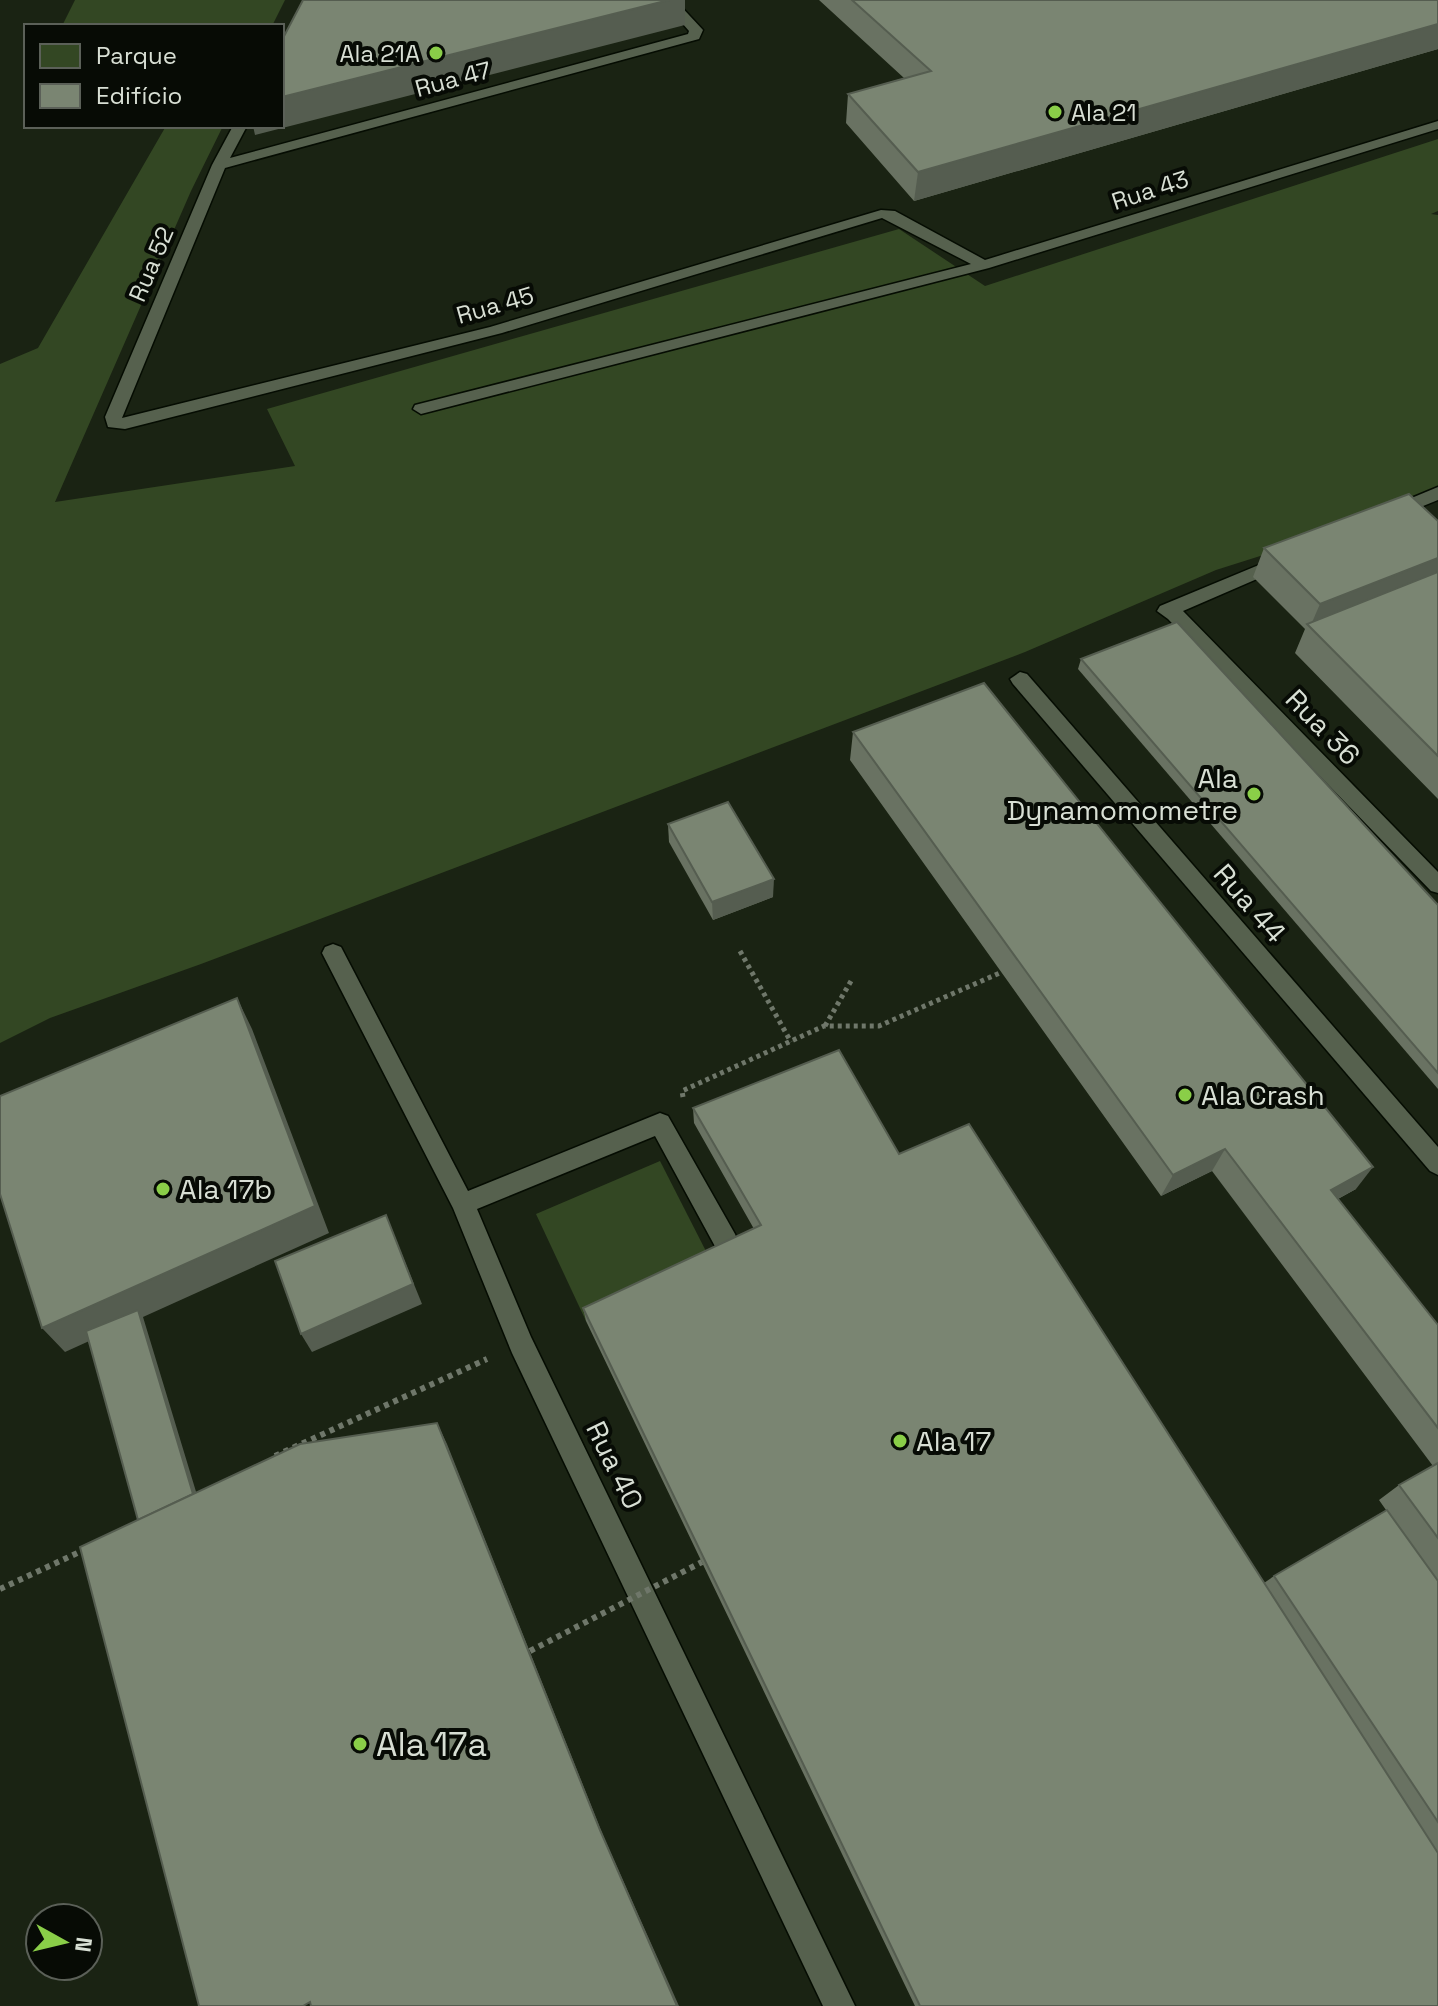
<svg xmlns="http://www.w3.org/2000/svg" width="1438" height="2006" viewBox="0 0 1438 2006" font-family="'Space Grotesk',sans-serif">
<rect width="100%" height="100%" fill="#1a2313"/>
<g fill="#334723">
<polygon points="75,0 285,0 272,26 62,26"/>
<polygon points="166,126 223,126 191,191 55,502 295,466 267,409 899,229 985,286 1438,139 1438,211 1431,214 1438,215 1438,500 1216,570 1025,652 201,964 50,1018 0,1043 0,364 38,348"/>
<polygon points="660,1161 712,1263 586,1321 536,1214"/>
</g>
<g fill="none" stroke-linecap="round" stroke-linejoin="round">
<defs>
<g id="service">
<polygon points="662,0 675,0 703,30 699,39 225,168 122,418 490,327 881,210 895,211 985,260 1438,121 1438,129 989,268 421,414 413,409 415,405 971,264 882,218 502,333 125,429 108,427 105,417 212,165 233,126 247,126 230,158 688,34 689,31"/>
<polygon points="1438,487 1438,500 1391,519 1382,513 1385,509"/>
<polygon points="1283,555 1289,557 1292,561 1289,565 1183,611 1438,872 1438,893 1431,891 1168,619 1157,611 1160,606"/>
<polygon points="1020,672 1027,674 1438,1147 1438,1175 1430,1171 1013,684 1010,679"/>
<polygon points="333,944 341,947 468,1191 660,1113 668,1116 735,1234 738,1242 735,1250 726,1253 717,1250 655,1136 477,1209 531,1337 855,2006 823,2006 512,1353 453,1208 322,953 325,947"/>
</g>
</defs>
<use href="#service" stroke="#050c02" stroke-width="3"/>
<g stroke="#6f776a" stroke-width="5" stroke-dasharray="4 4" stroke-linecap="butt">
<polyline points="740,951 791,1042"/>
<polyline points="825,1026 851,981"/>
<polyline points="683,1097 682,1091 824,1026 879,1026 1002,972"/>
</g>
<g stroke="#6f776a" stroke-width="6" stroke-dasharray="5 5" stroke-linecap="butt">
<polyline points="275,1456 487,1359"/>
<polyline points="0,1589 86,1549"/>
</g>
<use href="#service" fill="#56614e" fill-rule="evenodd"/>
<polyline stroke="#6f776a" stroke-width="6" stroke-dasharray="5 5" stroke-linecap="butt" points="530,1651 702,1562"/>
</g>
<g fill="#697262">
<polygon points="819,0 1438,0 1438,49 914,201 846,123 848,94 904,78"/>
<polygon points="1438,521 1438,799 1295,653 1305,629 1253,577 1264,548"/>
<polygon points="1081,659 1438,905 1438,1089 1078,669"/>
<polygon points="853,732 1356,1189 1338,1199 1438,1325 1438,2006 915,2006 586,1321 583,1308 754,1229 694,1123 693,1108 899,1154 1264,1583 1274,1576 1386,1510 1379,1500 1399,1485 1433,1466 1212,1171 1161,1196 850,760"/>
<polygon points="668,824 773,897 713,920 669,842"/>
</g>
<g fill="#555d50">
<polygon points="669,0 685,0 685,25 255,135 253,126 282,126 282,97"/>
<polygon points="1438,24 1438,49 914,201 918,172"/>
<polygon points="1438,558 1438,581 1310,627 1320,604"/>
<polygon points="774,879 773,897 713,920 712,902"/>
<polygon points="237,998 252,1029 329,1233 143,1317 204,1518 149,1543 140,1318 65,1352 42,1328"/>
<polygon points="1225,1149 1212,1171 1161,1196 1173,1175"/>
<polygon points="1373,1167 1356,1189 1315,1211 1331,1190"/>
<polygon points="386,1215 422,1304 312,1352 301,1334"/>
<polygon points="437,1423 447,1444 604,1838 679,2006 677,2006 600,1830"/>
</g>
<g fill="#7a8572" stroke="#555d50" stroke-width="2">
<polygon points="303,0 669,0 282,97 282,40"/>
<polygon points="852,0 1438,0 1438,24 918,172 848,94 931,71"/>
<polygon points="1409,494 1438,521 1438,558 1320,604 1264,548"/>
<polygon points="1438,572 1438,756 1307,624"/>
<polygon points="1177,622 1438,905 1438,1073 1081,659"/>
<polygon points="984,683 1373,1167 1331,1190 1438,1325 1438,1428 1225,1149 1173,1175 853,732"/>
<polygon points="728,802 774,879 712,902 668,824"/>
<polygon points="237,998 315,1206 42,1328 0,1194 0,1096"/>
<polygon points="839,1050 899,1154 969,1124 1438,1853 1438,2006 920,2006 583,1308 761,1225 693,1108"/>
<polygon points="386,1215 413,1284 301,1334 275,1261"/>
<polygon points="138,1310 193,1494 138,1520 86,1331"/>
<polygon points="437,1423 600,1830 677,2006 311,2006 310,2002 303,2006 199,2006 80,1547 300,1444"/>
<polygon points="1438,1463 1438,1538 1399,1485"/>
<polygon points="1387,1510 1438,1581 1438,1822 1274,1576"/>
</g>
<g fill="#8ace48" stroke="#070b05" stroke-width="3">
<circle cx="436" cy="53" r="8"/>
<circle cx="1055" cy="112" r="8"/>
<circle cx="1254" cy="794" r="8"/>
<circle cx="1185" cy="1095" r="8"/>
<circle cx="163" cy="1189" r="8"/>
<circle cx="900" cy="1441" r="8"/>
<circle cx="360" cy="1744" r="8"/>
</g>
<g text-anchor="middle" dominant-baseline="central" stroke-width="8" stroke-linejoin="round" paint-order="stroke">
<g font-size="24" fill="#d8dfd4" stroke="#070b05" text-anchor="end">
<text x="420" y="53">Ala 21A</text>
<text x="1071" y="112" text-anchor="start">Ala 21</text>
</g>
<g font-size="24" fill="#d8dfd4" stroke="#070b05">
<text transform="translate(453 79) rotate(-15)">Rua 47</text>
<text transform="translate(1150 190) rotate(-18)">Rua 43</text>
<text transform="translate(151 264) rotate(-67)">Rua 52</text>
<text transform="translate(495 305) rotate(-16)">Rua 45</text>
</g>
<g font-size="28" fill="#d8dfd4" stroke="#070b05">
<text transform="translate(1323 727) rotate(46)">Rua 36</text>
<text transform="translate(1250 903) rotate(49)">Rua 44</text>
<text transform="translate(615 1465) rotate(64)">Rua 40</text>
</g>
<g font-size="28" fill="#d8dfd4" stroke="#070b05" text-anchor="start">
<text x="1238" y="778" text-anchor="end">Ala<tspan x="1238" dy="32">Dynamomometre</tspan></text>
<text x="1201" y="1095">Ala Crash</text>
<text x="179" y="1189">Ala 17b</text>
<text x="916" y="1441">Ala 17</text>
</g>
<g font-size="34" fill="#d8dfd4" stroke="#070b05" text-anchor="start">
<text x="376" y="1744">Ala 17a</text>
</g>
</g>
<rect x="24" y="24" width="260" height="104" fill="#070b05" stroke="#5b6058" stroke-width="2"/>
<rect x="40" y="44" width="40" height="24" fill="#334723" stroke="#5b6058" stroke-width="2"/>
<text x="96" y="64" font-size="24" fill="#d8dfd4">Parque</text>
<rect x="40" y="84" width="40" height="24" fill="#7a8572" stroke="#5b6058" stroke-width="2"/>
<text x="96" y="104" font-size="24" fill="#d8dfd4">Edifício</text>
<g transform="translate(64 1942) rotate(98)"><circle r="38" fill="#070b05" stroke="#5b6058" stroke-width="2"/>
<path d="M0-6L14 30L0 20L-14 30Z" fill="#8ace48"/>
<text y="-12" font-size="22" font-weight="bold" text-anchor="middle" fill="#d8dfd4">N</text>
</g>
</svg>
